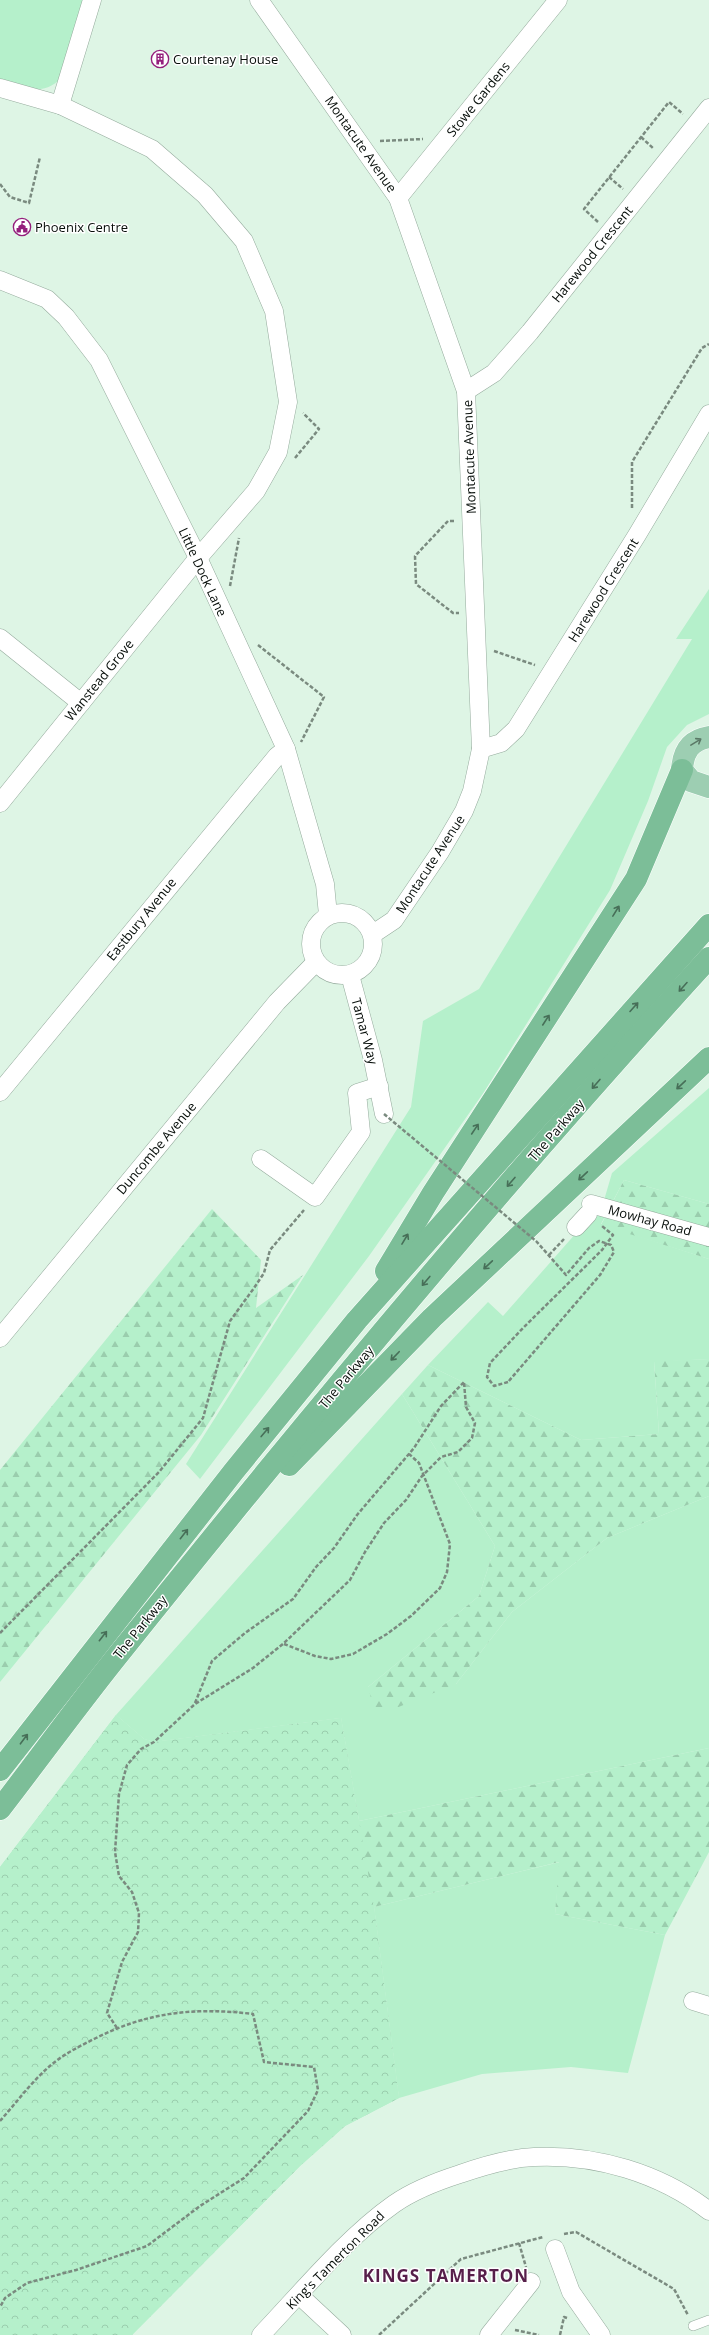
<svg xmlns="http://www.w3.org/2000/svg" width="709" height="2335" viewBox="0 0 709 2335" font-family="'Open Sans',sans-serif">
<defs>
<pattern id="forest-firs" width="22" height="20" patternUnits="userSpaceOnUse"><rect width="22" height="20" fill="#b5f0cb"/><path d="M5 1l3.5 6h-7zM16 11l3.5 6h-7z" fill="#9acdad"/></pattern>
<pattern id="park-crowns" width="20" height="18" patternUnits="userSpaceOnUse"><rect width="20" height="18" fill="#b5f0cb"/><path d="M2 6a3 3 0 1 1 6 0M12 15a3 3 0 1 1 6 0" fill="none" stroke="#9acdad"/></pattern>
</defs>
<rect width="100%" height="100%" fill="#def5e5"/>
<g fill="#b5f0cb">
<path d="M 0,0 L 84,0 L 60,79 C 43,97 21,87 0,81 Z"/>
<polygon points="709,589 709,714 687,725 667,747 648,801 610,890 484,1092 369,1256 200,1479 186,1464 411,1107 423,1021 479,989 692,639 676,639"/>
<polygon points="709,1088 709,1204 624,1180 601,1224 709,1259 709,1359 654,1362 659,1434 581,1440 428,1365 488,1302 503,1316 592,1215 600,1214 612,1173"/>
<polygon points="402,1394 495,1546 479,1596 368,1687 456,1684 512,1612 607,1538 709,1496 709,1748 359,1821 341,1718 154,1742 144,1739 116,1715"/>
<polygon points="560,1862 555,1914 665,1935 628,2073 571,2067 482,2074 399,2098 374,1907"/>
</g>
<g fill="url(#forest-firs)">
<polygon points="624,1180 709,1204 709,1259 601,1225"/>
<polygon points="212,1209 261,1260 256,1308 303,1275 201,1435 0,1682 0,1470"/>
<polygon points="709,1359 709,1496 607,1538 512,1612 456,1684 376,1716 368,1687 479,1596 495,1546 402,1394 428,1365 581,1440 659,1434 654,1361"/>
<polygon points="116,1715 144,1739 154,1742 341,1718 359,1821 709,1748 709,1852 665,1935 555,1914 559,1862 374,1907 399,2098 345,2126 300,2166 132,2335 0,2335 0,1867"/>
</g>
<polygon fill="url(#park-crowns)" points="116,1715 144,1739 154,1742 341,1718 374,1907 399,2098 345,2126 300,2166 132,2335 0,2335 0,1867"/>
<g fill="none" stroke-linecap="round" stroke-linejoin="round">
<defs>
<polyline id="service" points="693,2326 709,2320"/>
<g id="minor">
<polyline points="259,0 398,198 466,391 481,749 472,791 464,811 440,852 394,920 373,934"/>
<polyline points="0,88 60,105 92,0"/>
<polyline points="398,198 558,0"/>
<polyline points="0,280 47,299 66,317 99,360 198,558 286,749 325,884 328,915"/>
<polyline points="466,391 494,373 530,332 709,108"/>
<polyline points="0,638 81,703"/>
<polyline points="481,749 501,743 516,729 637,535 709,414"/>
<polyline points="0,803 198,558 256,491 278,452 288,402 274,311 244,241 205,195 152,149 60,105"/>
<circle cx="342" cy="944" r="31"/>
<polyline points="350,975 373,1060 384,1114"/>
<polyline points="0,1092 277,756 286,749"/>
<polyline points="261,1159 315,1197 361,1132 357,1093 379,1086"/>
<polyline points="591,1204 709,1237"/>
<polyline points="576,1227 588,1214"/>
<polyline points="0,1338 277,1002 316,962"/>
<polyline points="693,2001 709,2006"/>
<polyline points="555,2249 571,2292 601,2335"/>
<polyline points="299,2295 342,2335"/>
<path d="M 261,2335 C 301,2293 347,2237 394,2204 C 414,2190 438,2181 460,2174 C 483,2166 509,2158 534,2157 C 595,2154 660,2173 709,2211"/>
<polyline points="489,2335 531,2282"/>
</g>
<path id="primary" d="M 709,737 C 690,740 683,752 682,770 L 691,781 L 709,787"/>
<g id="trunk">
<polyline points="386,1271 433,1193 636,879 682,770"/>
<polyline points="289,1465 432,1318 709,1058"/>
<polyline points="0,1770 234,1471 357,1320 709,925"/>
<path d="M 0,1809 C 41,1756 80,1702 122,1650 C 311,1414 505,1181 709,958"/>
</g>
</defs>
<use href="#service" stroke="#95ab9d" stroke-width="10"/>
<use href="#minor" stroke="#95ab9d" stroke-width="19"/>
<use href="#primary" stroke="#fff" stroke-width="23"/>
<use href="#trunk" stroke="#fff" stroke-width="23"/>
<g stroke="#7a8a7f" stroke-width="2.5" stroke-dasharray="4 2" stroke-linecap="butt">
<polyline points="641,137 654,149"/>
<polyline points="380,141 423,139"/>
<polyline points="609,177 623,189"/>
<polyline points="0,184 10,197 29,203 40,157"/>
<polyline points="598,222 584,209 669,102 683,114"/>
<polyline points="295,458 319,429 303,413"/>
<polyline points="632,508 632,462 702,348 709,344"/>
<polyline points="454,521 448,521 415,556 416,584 453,613 459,613"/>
<polyline points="230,586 239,538"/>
<polyline points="258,645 324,697 301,742"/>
<polyline points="494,651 535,665"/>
<polyline points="549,1255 564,1239"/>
<polyline points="508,1382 494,1386 487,1377 490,1363 523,1328 602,1250 613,1235 602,1226"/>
<polyline points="0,1633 159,1472 203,1418 230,1321 254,1288 264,1273 270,1250 304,1210"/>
<polyline points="284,1644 315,1656 331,1659 353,1654 387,1634 411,1616 440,1588 447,1572 450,1544 419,1463 409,1454"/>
<polyline points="195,1703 212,1661 245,1633 293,1599 316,1567 334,1548 357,1515 414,1448 441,1406 464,1382"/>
<polyline points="117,2028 107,2013 122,1962 138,1932 139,1913 132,1892 119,1876 115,1852 119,1794 127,1765 141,1749 154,1742 195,1704 253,1668 283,1644 350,1580 365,1552 384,1523 406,1500 422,1476 441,1457 458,1452 472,1438 475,1423 466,1407 464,1382"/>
<path d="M 0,2121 C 16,2103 32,2081 51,2065 C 64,2054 80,2046 96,2038 C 148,2012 195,2007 253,2014 L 264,2062 L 314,2067 L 318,2090 L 308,2111 L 244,2178 L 200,2206 L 147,2246 L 76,2270 L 27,2283 L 5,2298 L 0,2307"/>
<polyline points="564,2234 576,2232 674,2289 688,2315"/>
<polyline points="519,2243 526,2267"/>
<polyline points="515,2330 539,2335"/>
<polyline points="379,2335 461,2259 543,2237"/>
<polyline points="560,2335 564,2317 567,2318"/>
</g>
<use href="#service" stroke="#fff" stroke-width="9"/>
<use href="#minor" stroke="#fff" stroke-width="18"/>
<use href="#primary" stroke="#9dceb2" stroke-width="22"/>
<use href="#trunk" stroke="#7cbe98" stroke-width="22"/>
<polyline stroke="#7a8a7f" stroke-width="2.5" stroke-dasharray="4 2" stroke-linecap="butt" points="384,1114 536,1241 566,1275 589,1248 599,1241 611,1245 614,1252 600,1275 508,1382"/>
</g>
<defs><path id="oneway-shaft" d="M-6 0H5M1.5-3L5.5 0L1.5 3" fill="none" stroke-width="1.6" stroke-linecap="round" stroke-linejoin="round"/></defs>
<use stroke="#5a7866" href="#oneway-shaft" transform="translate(696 742) rotate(-31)"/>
<g stroke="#476f58">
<use href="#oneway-shaft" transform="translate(616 911) rotate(-58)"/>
<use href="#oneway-shaft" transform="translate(683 987) rotate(132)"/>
<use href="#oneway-shaft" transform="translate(634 1007) rotate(-48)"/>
<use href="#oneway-shaft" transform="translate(546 1020) rotate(-57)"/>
<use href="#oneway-shaft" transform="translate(596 1084) rotate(131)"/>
<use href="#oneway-shaft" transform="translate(681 1085) rotate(137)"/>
<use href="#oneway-shaft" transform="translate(475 1129) rotate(-56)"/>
<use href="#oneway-shaft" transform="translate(583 1176) rotate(137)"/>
<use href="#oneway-shaft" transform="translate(511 1182) rotate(131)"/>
<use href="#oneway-shaft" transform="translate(405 1239) rotate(-59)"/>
<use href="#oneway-shaft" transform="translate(488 1265) rotate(137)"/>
<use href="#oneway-shaft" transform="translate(426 1281) rotate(130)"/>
<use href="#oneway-shaft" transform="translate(395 1356) rotate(134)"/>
<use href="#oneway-shaft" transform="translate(265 1432) rotate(-50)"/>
<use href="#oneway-shaft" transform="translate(184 1534) rotate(-52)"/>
<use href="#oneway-shaft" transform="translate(103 1636) rotate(-52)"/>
<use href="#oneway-shaft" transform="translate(24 1739) rotate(-53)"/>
</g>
<defs>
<symbol id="building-ring" viewBox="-11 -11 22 22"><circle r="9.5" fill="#fff" stroke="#941e7c" stroke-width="1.5"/><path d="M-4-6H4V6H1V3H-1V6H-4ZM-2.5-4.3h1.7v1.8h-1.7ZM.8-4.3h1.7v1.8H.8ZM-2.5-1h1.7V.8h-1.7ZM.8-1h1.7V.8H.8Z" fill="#941e7c"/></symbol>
<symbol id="civic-ring" viewBox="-11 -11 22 22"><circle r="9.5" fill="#fff" stroke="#941e7c" stroke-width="1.5"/><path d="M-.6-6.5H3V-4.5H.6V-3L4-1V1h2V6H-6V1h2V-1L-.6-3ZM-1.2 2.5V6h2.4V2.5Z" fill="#941e7c"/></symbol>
</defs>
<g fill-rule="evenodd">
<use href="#building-ring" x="150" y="49" width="20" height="20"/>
<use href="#civic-ring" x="12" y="217" width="20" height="20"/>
</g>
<g text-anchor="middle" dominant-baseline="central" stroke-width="3" stroke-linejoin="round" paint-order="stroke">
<g font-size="13" fill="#070e0a" stroke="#fff" text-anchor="start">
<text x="173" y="59">Courtenay House</text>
<text x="35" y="227">Phoenix Centre</text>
</g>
<g font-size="13" fill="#070e0a" stroke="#fff">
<text transform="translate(478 99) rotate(-51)">Stowe Gardens</text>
<text transform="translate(361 144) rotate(55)">Montacute Avenue</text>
<text transform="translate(592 254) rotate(-51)">Harewood Crescent</text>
<text transform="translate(469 457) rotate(-92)">Montacute Avenue</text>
<text transform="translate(203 572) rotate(65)">Little Dock Lane</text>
<text transform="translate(603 590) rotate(-58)">Harewood Crescent</text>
<text transform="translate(99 680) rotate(-51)">Wanstead Grove</text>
<text transform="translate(430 864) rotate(-57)">Montacute Avenue</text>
<text transform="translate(141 919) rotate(-51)">Eastbury Avenue</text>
<text transform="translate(365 1031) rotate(75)">Tamar Way</text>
<text transform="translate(556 1130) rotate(-49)">The Parkway</text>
<text transform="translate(156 1148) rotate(-50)">Duncombe Avenue</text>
<text transform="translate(650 1220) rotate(15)">Mowhay Road</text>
<text transform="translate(346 1377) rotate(-50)">The Parkway</text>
<text transform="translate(140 1627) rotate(-51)">The Parkway</text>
<text transform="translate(335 2260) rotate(-45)">King's Tamerton Road</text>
</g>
<g font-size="17" font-weight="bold" letter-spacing="1" fill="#571f4a" stroke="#fff">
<text x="446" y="2275">KINGS TAMERTON</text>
</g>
</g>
</svg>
